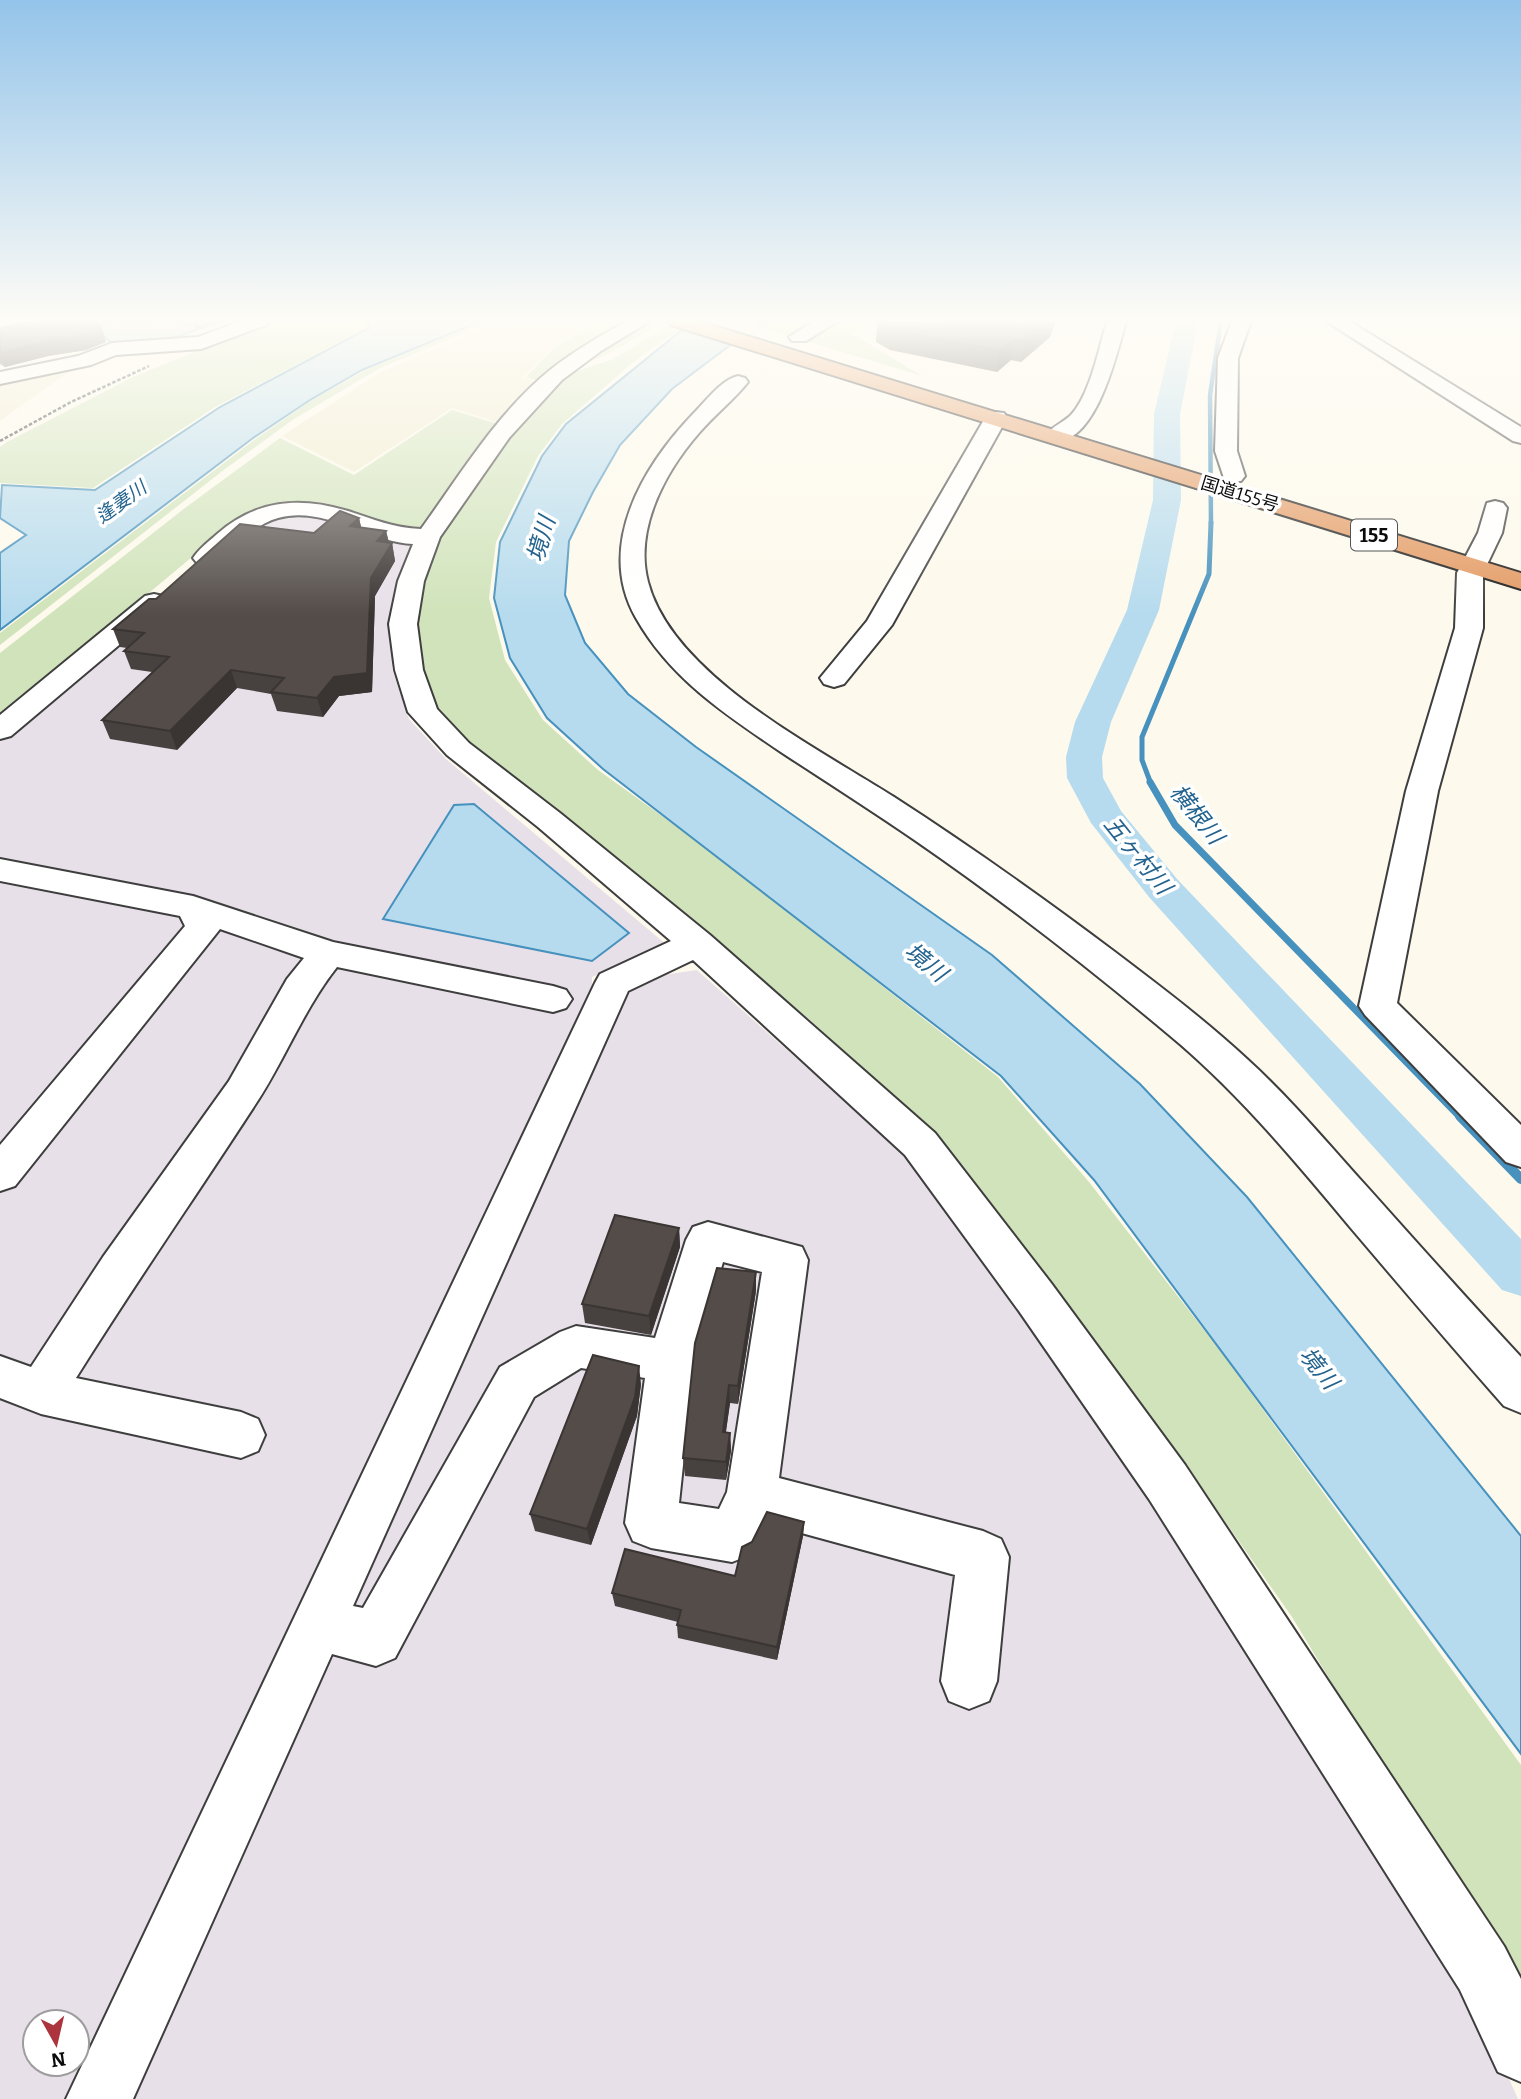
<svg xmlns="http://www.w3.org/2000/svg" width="1521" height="2099" viewBox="0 0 1521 2099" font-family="Bitter,'Noto Sans JP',serif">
<rect width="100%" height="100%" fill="#fdf9ec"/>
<g fill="#e8e0e9" fill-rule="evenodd">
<path d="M 319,514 L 418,542 L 392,625 L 392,669 L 409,719 L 446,759 L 668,946 L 592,977 L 592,993 L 72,2099 L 0,2099 L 0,742 L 254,525 L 277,516 ZM 35,2022 L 77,2022 L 77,2064 L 35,2064 Z"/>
<polygon points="697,970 902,1152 1146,1484 1465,1981 1518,2099 130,2099 620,992 649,977"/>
</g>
<g fill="#f0eccf">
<polygon points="499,321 598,321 553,347 523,377 539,383 502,424 452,408 354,472 282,436 381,372"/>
<polygon points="71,370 0,421 0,383"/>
</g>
<g fill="#d0e3ba">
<polygon points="271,321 362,321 367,322 367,328 215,407 93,488 0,483 0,447 7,442 133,377"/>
<polygon points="483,321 493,321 380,368 294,419 225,469 0,645 0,633 257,438 312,400 364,371"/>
<polygon points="602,321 632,321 541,382 526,377 555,347"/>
<polygon points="649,321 660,324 604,356 575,366"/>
<polygon points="767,321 817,321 793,337 759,327"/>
<polygon points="838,321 870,321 852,334 922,376 806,341"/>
<polygon points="667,327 678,330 631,364 562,424 538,456 496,542 489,598 505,660 543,720 598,770 701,844 998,1077 1089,1182 1222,1353 1521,1765 1521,2017 1468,1908 1292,1617 1173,1447 940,1138 809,1019 481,757 443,720 421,683 413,638 425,564 448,523 511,431 553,385 569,374 613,359"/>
<path d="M 452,410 L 501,425 C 489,441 432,520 421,526 C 388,542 352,504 319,502 C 291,499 266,507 240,517 L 0,717 L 0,653 L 185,508 L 280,438 L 354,475 Z"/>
</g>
<g fill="#b6dbee" stroke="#4691bd" stroke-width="2">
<polygon points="123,321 179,322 207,326 177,337 112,344 92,323"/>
<polygon points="367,321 481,321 362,370 310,400 253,438 0,630 0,553 26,535 0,518 2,485 95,490 220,407 369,328"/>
<polygon points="693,321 766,321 729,346 672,389 620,445 593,492 569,541 565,595 585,643 628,694 696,747 992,955 1140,1084 1247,1197 1521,1536 1521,1754 1094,1180 1001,1076 603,769 547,718 510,658 494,598 500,542 542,456 566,424"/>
<polygon points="474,804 629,933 592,961 383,919 454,805"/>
</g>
<polygon fill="#fdf9ec" points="688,321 738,321 762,328 734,346 678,329"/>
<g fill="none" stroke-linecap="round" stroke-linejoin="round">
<g stroke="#4691bd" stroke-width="4.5">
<polyline points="197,327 222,321"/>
<polyline points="1211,524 1210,395 1221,321"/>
</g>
<polyline stroke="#4691bd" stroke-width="5" points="1151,784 1142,760 1142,737 1209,574 1211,522"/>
<polyline stroke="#4691bd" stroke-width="7" points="1150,782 1175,825 1461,1118"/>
<polyline stroke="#4691bd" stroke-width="10" points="1460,1116 1521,1179"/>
<polygon fill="#b6dbee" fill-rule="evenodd" points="1176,321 1198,321 1180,414 1181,500 1159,610 1111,722 1102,757 1103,778 1121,811 1177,879 1521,1239 1521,1296 1502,1290 1149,897 1091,823 1067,778 1066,757 1075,722 1127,610 1153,500 1154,414"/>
<defs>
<g id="minor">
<polygon points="241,321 268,321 266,325 201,349 116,355 91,365 0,384 0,372 78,356 112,343 198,337"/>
<path d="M 627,321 L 650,321 L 601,351 L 562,380 L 509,438 L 440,537 L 424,581 L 417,624 L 423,670 L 437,709 L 469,743 L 560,813 L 710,935 L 935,1133 L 1051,1283 L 1185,1465 L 1504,1946 L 1521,1979 L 1521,2082 L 1498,2072 L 1460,1990 L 1149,1499 L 1019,1311 L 905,1155 L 693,960 L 628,991 L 353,1606 L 363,1608 L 500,1367 L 560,1332 L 576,1326 L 655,1338 L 686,1240 L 693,1227 L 708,1222 L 802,1247 L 808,1260 L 779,1478 L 983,1531 L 1001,1539 L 1009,1557 L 997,1681 L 989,1701 L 969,1709 L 949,1701 L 941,1681 L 955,1575 L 765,1523 L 750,1555 L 732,1562 L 651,1548 L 633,1541 L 625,1523 L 645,1378 L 581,1368 L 534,1397 L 395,1658 L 376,1666 L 332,1654 L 133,2099 L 66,2099 L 595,983 L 600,974 L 671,941 L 538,827 L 447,755 L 408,712 L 395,670 L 389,624 L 398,581 L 413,544 C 368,542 324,505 278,518 C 246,527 234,555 213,564 C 207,566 203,565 197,563 L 193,558 C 199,549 208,542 216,535 C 255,500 299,496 348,511 C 373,519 394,528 421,529 C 460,475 497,413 550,370 C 574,351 600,336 627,321 ZM 723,1262 L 762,1272 L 727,1492 L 719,1509 L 679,1503 L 694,1361 Z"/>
<polygon points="814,321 838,321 806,341 792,341 789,337"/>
<path d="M 1107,321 L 1126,321 C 1117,353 1095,452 1048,441 L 1045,436 C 1052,426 1063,423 1071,415 C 1090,395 1099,348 1107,321 Z"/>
<polygon points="1232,321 1251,321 1238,358 1237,451 1245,476 1241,481 1225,481 1215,451 1218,358"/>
<polygon points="1326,321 1349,321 1521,427 1521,443 1513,441"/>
<path d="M 738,376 L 745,378 L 748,382 C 734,400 714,415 699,433 C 665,472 634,529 648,582 C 672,675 817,748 894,797 C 970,846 1043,898 1115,952 C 1160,986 1206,1021 1247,1059 C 1291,1099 1329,1145 1369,1189 C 1419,1245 1470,1302 1521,1357 L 1521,1413 L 1504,1406 C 1452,1347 1401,1287 1350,1227 C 1293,1159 1237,1091 1168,1034 C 1087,966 1003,901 916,841 C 874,812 830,784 787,756 C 729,717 671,680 636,618 C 595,546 643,466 694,413 C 706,401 721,380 738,376 Z"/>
<polygon points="996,412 1004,413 1007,418 892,625 844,684 834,687 824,684 820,678 867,621 985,418 988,413"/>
<polygon points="1495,501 1503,503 1507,508 1502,533 1483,573 1483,628 1438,791 1397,1003 1521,1125 1521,1167 1506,1162 1365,1015 1359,1006 1406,791 1455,628 1457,573 1478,533 1487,503"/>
<polygon points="154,594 163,596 167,602 163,608 11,736 0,739 0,715 145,596"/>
<path d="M 0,859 L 193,896 L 333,942 L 553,986 L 566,990 L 572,999 L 566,1008 L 553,1012 L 337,967 C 303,1010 285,1060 255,1105 C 196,1196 134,1285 76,1378 L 241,1412 L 258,1419 L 265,1435 L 258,1451 L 241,1458 L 41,1414 L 0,1398 L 0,1356 L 31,1367 L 103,1257 L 229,1081 L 287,979 L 304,958 L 220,929 L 15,1186 L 0,1191 L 0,1145 L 185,926 L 180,916 L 0,881 Z"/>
</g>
<polygon id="highway" points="669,321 698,321 1521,573 1521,589 671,325"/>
</defs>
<use href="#minor" stroke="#3e3e3e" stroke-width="4"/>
<use href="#highway" stroke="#1c1c1c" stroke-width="4"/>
<polyline stroke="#2d2d2d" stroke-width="2.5" stroke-dasharray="3.5 2" stroke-linecap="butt" points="0,441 71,402 149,366"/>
<use href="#minor" fill="#fff" fill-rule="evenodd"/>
<use href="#highway" fill="#e39a63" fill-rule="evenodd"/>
</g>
<g fill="#47413f">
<polygon points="877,322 1050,337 1021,362 1011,360 997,372 890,350 876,342"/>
<polygon points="0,328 106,342 86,350 48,356 5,367 0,364"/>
<polygon points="359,518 361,528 386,531 389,543 392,543 395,561 375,596 372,692 339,696 323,717 277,711 271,694 237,688 177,750 110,739 102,720 152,672 131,669 124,651 127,648 120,647 113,629 156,599 314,533"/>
<polygon points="679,1228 680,1247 651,1335 585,1323 582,1304"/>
<polygon points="756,1291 738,1404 730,1403 726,1432 730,1433 731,1451 726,1480 685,1476 683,1458"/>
<polygon points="641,1384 637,1416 591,1545 535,1531 530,1514"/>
<polygon points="804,1522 803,1536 777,1660 678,1638 677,1625 678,1622 615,1606 612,1593 735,1576"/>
</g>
<g fill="#3a3533">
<polygon points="1047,321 1056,321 1050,337 1021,362 1024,341"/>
<polygon points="102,328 106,342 86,350 48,356 5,367 0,355 0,353"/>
<polygon points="1014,339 1011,360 997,372 1000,351"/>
<polygon points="359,518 363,535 350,526"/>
<polygon points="386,531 390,547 392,543 395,561 375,596 372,692 339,696 323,717 317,698 371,578 377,541"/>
<polygon points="231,670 237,688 177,750 170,731"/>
<polygon points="679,1228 680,1247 651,1335 649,1316"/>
<polygon points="756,1272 756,1291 738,1404 738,1386"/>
<polygon points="639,1366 641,1384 637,1416 591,1545 587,1529"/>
<polygon points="729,1385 730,1403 723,1450 723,1432"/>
<polygon points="730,1433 731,1451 726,1480 726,1462"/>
<polygon points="804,1522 803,1536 777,1660 777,1647"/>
</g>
<g fill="#534c49" stroke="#3a3533" stroke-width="2">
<polygon points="37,321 95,321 102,328 81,336 43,342 0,353 0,328"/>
<polygon points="1047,321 1024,341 1014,339 1000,351 891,330 877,322"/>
<polygon points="340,511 359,518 350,526 386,531 377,541 392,543 371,578 367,673 334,677 317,698 271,692 284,678 231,670 170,731 102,720 169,657 124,651 144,633 113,629 149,599 156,599 240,524 314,533"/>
<polygon points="615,1215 679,1228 649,1316 582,1304"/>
<polygon points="717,1268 756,1272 738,1386 729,1385 723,1432 730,1433 726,1462 683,1458 695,1343"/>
<polygon points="593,1355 639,1366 635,1397 587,1529 530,1514"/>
<polygon points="767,1512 804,1522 777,1647 677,1625 681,1610 612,1593 625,1549 735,1576 742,1547 752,1542"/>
</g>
<linearGradient id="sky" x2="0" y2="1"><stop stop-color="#94c4ea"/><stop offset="0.52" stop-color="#fefcf6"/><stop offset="1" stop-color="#fefcf6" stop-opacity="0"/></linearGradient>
<rect width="1521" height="615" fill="url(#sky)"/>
<g text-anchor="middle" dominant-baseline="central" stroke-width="7" stroke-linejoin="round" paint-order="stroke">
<g font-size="18" fill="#0b0b0b" stroke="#fff">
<text transform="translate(1240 494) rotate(17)">国道155号</text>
</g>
<g font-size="19" font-style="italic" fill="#24638e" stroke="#fff">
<text transform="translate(121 502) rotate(-36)">逢妻川</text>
</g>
<rect fill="#fff" stroke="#545454" stroke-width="2" x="1351" y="519.5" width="46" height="31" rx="5"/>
<g font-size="19" font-weight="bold" fill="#0b0b0b">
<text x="1374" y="535">155</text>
</g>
<g font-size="23" font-style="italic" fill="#24638e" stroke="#fff">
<text transform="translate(541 539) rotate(-74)">境川</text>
<text transform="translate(1197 814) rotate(51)">横根川</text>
<text transform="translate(1138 855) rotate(51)">五ヶ村川</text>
<text transform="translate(926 962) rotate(39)">境川</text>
<text transform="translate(1319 1368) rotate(51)">境川</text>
</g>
</g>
<g transform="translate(56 2043) rotate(172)"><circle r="33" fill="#ffffff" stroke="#9d9d9d" stroke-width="2"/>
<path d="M0-5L12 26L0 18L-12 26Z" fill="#ab343d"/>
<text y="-10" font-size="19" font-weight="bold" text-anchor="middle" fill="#0b0b0b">N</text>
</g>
</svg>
